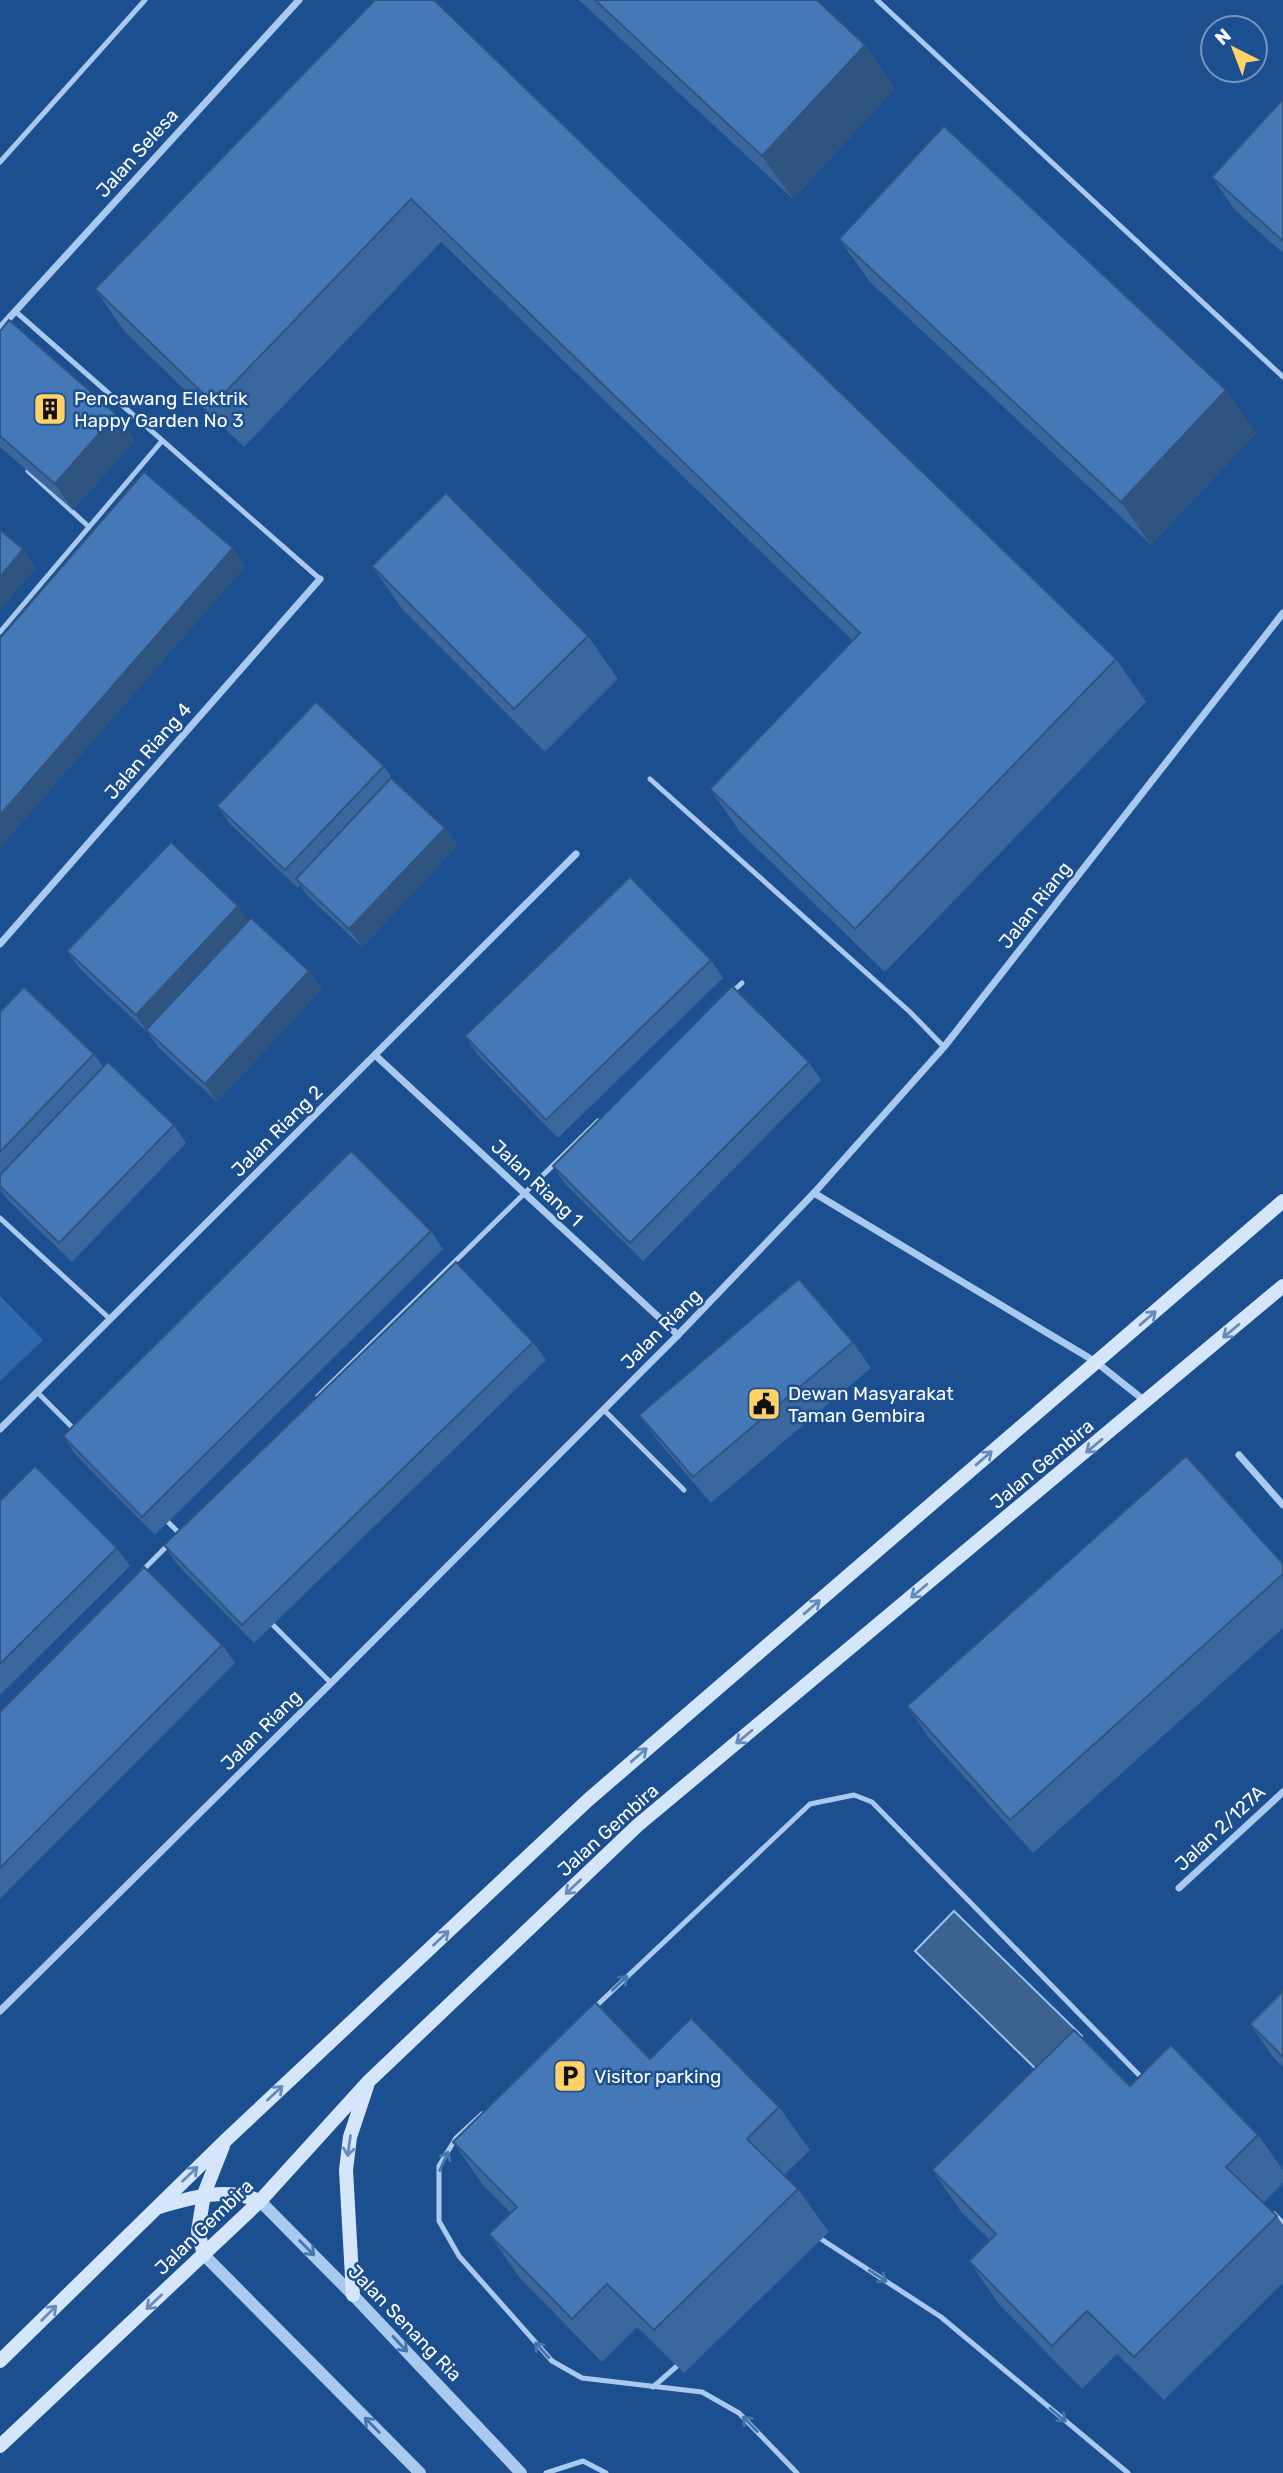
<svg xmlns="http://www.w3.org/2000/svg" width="1283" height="2473" viewBox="0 0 1283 2473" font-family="Rubik,sans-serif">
<rect width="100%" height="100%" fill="#1b4f8f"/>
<polygon fill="#2e69ad" points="0,1296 43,1340 0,1381"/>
<polygon fill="#3c6290" stroke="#9cc4f0" stroke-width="2" points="954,1911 1082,2036 1043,2076 915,1951"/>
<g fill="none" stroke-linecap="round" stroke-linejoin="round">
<g stroke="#a9c9ee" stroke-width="5">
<polyline points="877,0 1283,377"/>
<polyline points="0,162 145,0"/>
<polyline points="15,311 320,579"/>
<polyline points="28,471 89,527"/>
<polyline points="0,632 162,441"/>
<polyline points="650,779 910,1012 944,1047"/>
<polyline points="731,993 742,983"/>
<polyline points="0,1218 110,1319"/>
<polyline points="37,1392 75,1430"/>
<polyline points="318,1396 598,1121"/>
<polyline points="603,1409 684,1490"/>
<polyline points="164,1518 182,1536"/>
<polyline points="142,1571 169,1544"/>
<polyline points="269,1621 331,1683"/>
<polyline points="593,2009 810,1804 854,1795 872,1802 1143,2079"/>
<polyline points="482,2114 456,2138 439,2166 439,2221 459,2256 552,2361 582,2378 702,2392 739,2413 797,2473"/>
<polyline points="1274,2214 1283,2223"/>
<polyline points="821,2239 941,2317 1128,2473"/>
<polyline points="653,2387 677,2366"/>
<polyline points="546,2473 583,2461 606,2473"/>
</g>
<g stroke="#a9c9ee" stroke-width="7">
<polyline points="0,328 299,0"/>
<polyline points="0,944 320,579"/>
<polyline points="375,1055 678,1335"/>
<polyline points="814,1193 1096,1362 1145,1401"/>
<polyline points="0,1429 576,854"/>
<polyline points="1239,1455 1283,1505"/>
<polyline points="1179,1888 1283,1792"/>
<polyline points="0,2011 331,1683 678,1335 814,1193 944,1047 1283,613"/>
</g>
<g stroke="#a9c9ee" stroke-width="12">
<polyline points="260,2201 353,2295 521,2473"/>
<polyline points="204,2255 420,2473"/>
</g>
<g stroke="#d6e6fa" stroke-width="14">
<path d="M 159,2207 C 193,2197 225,2187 260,2201"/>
<polyline points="204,2255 198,2231 204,2194 223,2146"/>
<polyline points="353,2295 346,2170 350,2137 367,2086"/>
<polyline points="0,2361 226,2140 588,1800 1283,1201"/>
<polyline points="0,2446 260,2201 369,2081 638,1825 1283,1286"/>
</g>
</g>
<g fill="#3a679d">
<polygon points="375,0 1116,659 1146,702 885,972 740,832 710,789 853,641 441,242 244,447 125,332 95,289"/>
<polygon points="579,0 817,0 865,45 895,88 793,199"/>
<polygon points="1283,99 1283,253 1235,210 1212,177"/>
<polygon points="839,239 1226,390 1256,433 1151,545 870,282"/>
<polygon points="0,331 116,414 135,440 73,510 0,447"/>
<polygon points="372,566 588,636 618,679 545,752 402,609"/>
<polygon points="384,766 393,780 445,828 457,846 362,947 309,897 300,885 298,888 230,824 217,806"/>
<polygon points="249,921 322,989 217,1102 159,1048 148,1033 80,969 67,951"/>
<polygon points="711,960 723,978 558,1138 477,1054 465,1036"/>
<polygon points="0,1012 94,1054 103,1067 174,1125 186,1143 72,1262 7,1199 0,1189"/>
<polygon points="809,1062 821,1080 643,1261 565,1184 553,1166"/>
<polygon points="431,1231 443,1249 155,1535 76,1455 63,1436"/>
<polygon points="533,1342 546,1360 254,1643 177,1564 164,1545"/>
<polygon points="853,1342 871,1368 711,1503 658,1441 639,1415"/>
<polygon points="0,1501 117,1548 130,1566 0,1695"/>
<polygon points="1283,1564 1283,1628 1033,1853 930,1739 907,1706"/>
<polygon points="222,1645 235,1663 0,1899 0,1712"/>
<polygon points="1283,1991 1283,2067 1273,2057 1250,2024"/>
<polygon points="650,2059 779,2107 810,2150 784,2175 798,2189 829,2232 684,2373 637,2327 602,2362 519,2277 489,2234 511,2213 483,2185 453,2142"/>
<polygon points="1130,2086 1258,2135 1283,2170 1283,2183 1263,2203 1277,2216 1283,2225 1283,2283 1164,2400 1117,2354 1082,2389 999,2304 969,2261 990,2240 962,2213 932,2170"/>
</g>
<g fill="#305480">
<polygon points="865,45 895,88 793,199 762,156"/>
<polygon points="1226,390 1256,433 1151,545 1121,502"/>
<polygon points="116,414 135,440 73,510 55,484"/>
<polygon points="233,548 245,567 0,848 0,815"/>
<polygon points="23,549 36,568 0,610 0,577"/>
<polygon points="445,828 457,846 362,947 349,929"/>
<polygon points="238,906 251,924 146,1030 148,1033 136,1015"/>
<polygon points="309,971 322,989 217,1102 205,1084"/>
</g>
<g fill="#4478b7" stroke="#305480" stroke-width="2">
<polygon points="375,0 434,0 1116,659 855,929 710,789 860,633 411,199 214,404 95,289"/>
<polygon points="595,0 817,0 865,45 762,156"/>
<polygon points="1283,99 1283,241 1212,177"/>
<polygon points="944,126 1226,390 1121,502 839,239"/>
<polygon points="9,320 116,414 55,484 0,436 0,331"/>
<polygon points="144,472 233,548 0,815 0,638"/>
<polygon points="446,493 588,636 514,709 372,566"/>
<polygon points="0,530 23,549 0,577"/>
<polygon points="316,702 384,766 285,870 217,806"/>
<polygon points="391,778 445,828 349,929 296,879"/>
<polygon points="171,842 238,906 136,1015 67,951"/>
<polygon points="630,877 711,960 546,1120 465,1036"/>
<polygon points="251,918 309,971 205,1084 146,1030"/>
<polygon points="732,986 809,1062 630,1243 553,1166"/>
<polygon points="24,987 94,1054 0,1152 0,1012"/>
<polygon points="108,1062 174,1125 59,1243 0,1186 0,1175"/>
<polygon points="351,1151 431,1231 142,1517 63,1436"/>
<polygon points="456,1262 533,1342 242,1625 164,1545"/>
<polygon points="799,1279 853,1342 693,1477 639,1415"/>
<polygon points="1186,1456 1283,1564 1283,1574 1010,1820 907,1706"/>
<polygon points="35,1466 117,1548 0,1664 0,1501"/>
<polygon points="144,1567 222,1645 0,1868 0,1712"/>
<polygon points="1283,1991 1283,2057 1250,2024"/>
<polygon points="595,2002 650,2059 691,2018 779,2107 747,2139 798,2189 654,2330 607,2284 572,2319 489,2234 517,2207 453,2142"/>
<polygon points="1074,2030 1130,2086 1171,2045 1258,2135 1226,2167 1277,2216 1134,2357 1087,2311 1052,2346 969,2261 996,2234 932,2170"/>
</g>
<defs><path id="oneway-shaft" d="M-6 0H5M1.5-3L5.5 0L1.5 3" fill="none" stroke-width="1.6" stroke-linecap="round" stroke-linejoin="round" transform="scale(1.75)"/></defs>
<g stroke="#668bba">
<use href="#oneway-shaft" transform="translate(1148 1318) rotate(-41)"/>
<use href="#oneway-shaft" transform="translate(1231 1331) rotate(140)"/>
<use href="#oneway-shaft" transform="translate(1094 1446) rotate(140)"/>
<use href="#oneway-shaft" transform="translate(984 1458) rotate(-41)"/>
<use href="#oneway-shaft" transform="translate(919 1591) rotate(140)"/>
<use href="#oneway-shaft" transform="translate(812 1607) rotate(-41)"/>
<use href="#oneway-shaft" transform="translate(744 1737) rotate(140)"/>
<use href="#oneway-shaft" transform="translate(639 1755) rotate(-41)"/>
<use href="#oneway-shaft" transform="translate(573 1887) rotate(136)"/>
<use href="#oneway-shaft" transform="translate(441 1938) rotate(-43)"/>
<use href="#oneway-shaft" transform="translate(275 2093) rotate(-43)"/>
<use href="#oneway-shaft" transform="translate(349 2146) rotate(98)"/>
<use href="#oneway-shaft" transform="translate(190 2174) rotate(-44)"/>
<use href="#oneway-shaft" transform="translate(154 2302) rotate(137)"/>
<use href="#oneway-shaft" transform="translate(49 2313) rotate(-45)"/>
</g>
<g stroke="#4674ac">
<use href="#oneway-shaft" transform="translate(620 1983) rotate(-43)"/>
<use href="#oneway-shaft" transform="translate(444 2161) rotate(-66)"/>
<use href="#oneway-shaft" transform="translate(307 2248) rotate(45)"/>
<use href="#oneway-shaft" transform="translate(878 2276) rotate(33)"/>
<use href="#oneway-shaft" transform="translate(400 2344) rotate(47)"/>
<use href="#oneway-shaft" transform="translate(542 2350) rotate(-132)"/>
<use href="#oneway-shaft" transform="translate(1058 2415) rotate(40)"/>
<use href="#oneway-shaft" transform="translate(750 2424) rotate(-134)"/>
<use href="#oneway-shaft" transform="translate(372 2425) rotate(-135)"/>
</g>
<defs>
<symbol id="building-square" viewBox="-11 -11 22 22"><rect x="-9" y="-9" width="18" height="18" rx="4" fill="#ffd166" stroke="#1b4f8f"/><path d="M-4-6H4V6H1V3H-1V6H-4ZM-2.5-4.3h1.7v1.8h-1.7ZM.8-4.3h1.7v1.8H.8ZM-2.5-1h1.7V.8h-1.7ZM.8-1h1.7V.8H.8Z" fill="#111"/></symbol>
<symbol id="civic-square" viewBox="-11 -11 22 22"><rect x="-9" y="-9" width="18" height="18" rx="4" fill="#ffd166" stroke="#1b4f8f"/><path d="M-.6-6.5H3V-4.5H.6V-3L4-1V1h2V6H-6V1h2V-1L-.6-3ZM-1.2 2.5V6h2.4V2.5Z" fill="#111"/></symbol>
<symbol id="parking-square" viewBox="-11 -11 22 22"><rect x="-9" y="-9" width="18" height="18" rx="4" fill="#ffd166" stroke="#1b4f8f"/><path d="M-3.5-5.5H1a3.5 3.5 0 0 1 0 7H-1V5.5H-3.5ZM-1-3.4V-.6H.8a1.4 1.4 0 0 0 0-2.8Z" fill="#111"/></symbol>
</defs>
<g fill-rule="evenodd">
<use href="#building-square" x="31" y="390" width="38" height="38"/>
<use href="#civic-square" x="745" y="1385" width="38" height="38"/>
<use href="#parking-square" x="551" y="2057" width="38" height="38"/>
</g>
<g text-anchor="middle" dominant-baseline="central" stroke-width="5" stroke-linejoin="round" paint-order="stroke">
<g font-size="19" fill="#fff" stroke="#1b4f8f">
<text transform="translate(137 153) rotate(-48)">Jalan Selesa</text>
<text transform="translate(148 751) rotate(-49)">Jalan Riang 4</text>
<text transform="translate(1035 905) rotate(-52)">Jalan Riang</text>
<text transform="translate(277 1131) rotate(-45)">Jalan Riang 2</text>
<text transform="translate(537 1183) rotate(43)">Jalan Riang 1</text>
<text transform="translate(661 1329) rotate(-45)">Jalan Riang</text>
<text transform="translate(1042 1464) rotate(-40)">Jalan Gembira</text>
<text transform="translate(261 1730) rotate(-45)">Jalan Riang</text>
<text transform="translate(1220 1828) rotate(-43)">Jalan 2/127A</text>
<text transform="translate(608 1830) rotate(-42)">Jalan Gembira</text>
<text transform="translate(204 2227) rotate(-44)">Jalan Gembira</text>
<text transform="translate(405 2323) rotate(46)">Jalan Senang Ria</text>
</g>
<g font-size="19" fill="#fff" stroke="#1b4f8f" text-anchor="start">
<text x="74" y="398">Pencawang Elektrik<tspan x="74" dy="22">Happy Garden No 3</tspan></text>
<text x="788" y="1393">Dewan Masyarakat<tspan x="788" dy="22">Taman Gembira</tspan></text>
<text x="594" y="2076">Visitor parking</text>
</g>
</g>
<g transform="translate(1234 49) rotate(318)"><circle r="33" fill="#1b4f8f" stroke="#7695bc" stroke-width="2"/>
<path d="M0-5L12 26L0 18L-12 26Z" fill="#ffd166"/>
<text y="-10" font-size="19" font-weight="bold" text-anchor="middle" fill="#ffffff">N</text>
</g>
</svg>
